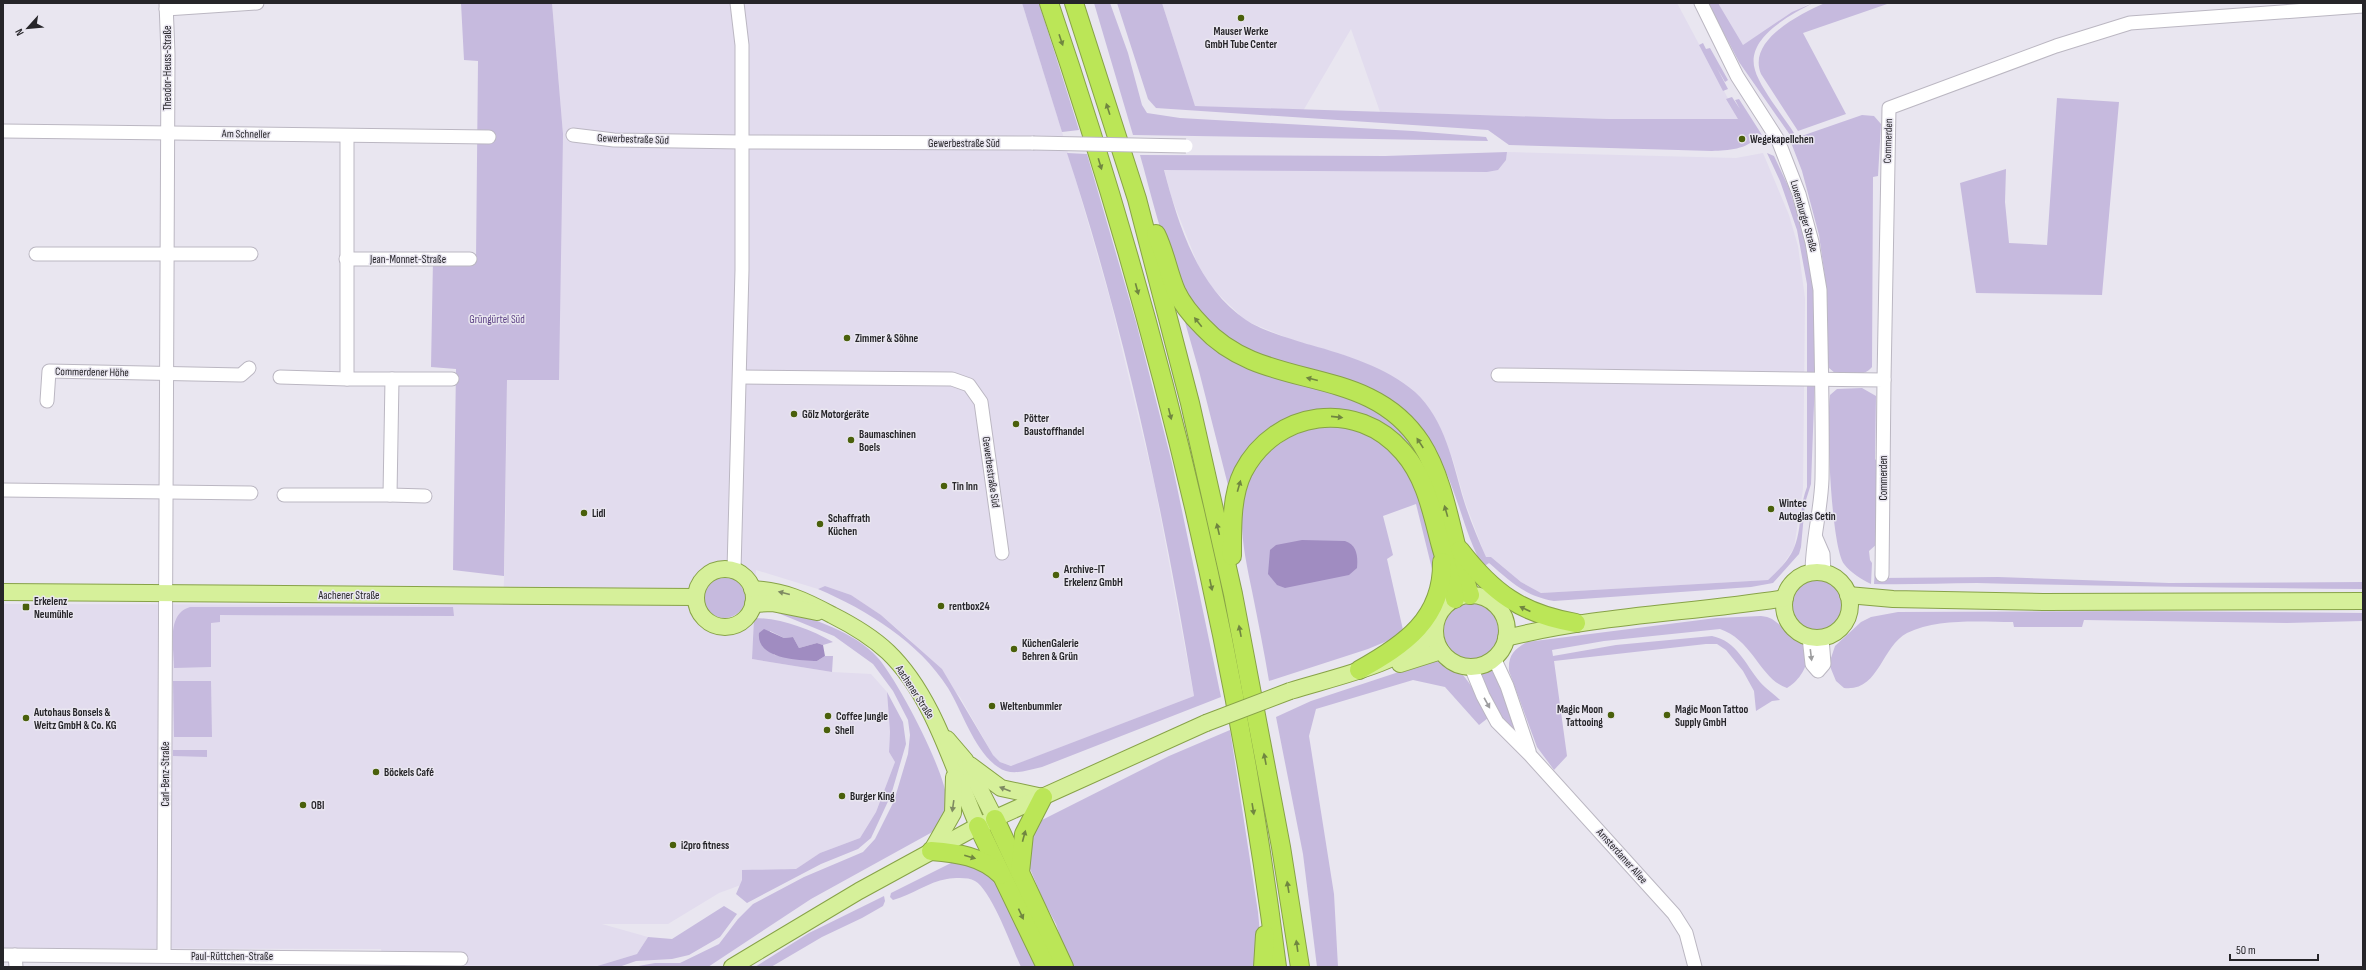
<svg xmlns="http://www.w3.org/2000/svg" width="2366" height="970" viewBox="0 0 2366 970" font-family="'Sofia Sans Condensed',sans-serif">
<rect width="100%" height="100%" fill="#e9e6f0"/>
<g fill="#e2dcee">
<polygon points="552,3 1022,3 1060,125 1110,299 1154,482 1194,696 1012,766 1000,762 993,755 960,697 909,639 881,615 851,595 825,586 818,589 756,570 752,659 832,672 871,674 887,692 890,732 889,752 895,762 876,812 860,838 820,853 796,869 784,869 719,893 668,924 602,924 648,937 637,954 594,967 385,967 381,949 3,948 3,604 503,605 505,555 507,380 559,380 560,153 563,134"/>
<polygon points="1162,3 1677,3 1739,119 1609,119 1380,112 1351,29 1303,111 1195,106"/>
<polygon points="1708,3 1809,3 1743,45"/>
<polygon points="1507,152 1736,158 1763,153 1789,215 1798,246 1805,298 1803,489 1794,548 1780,569 1768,580 1541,593 1521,582 1491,557 1486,558 1465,502 1453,460 1437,422 1415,393 1369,365 1341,354 1295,341 1246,321 1213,289 1198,265 1172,199 1164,169 1487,172 1506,160"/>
</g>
<g fill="#c6bade">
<polygon points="461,3 552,3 563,134 559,380 507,380 504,576 453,570 456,369 431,367 433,260 476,260 478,61 464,60"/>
<polygon points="1022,3 1039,3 1079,130 1062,132"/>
<polygon points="1094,3 1110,3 1128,53 1142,105 1147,113 1180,118 1413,131 1486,137 1488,141 1133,135"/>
<path d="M 1117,3 L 1162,3 L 1195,106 L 1609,119 L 1738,119 L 1726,99 L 1732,97 L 1740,109 L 1735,100 L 1739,99 L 1762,135 L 1756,133 L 1758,136 C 1747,150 1728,150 1712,151 L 1509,145 L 1488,130 L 1156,108 L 1148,99 Z"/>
<path d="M 1708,3 L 1718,3 L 1743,45 L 1792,12 L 1813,3 C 1790,15 1745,38 1755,70 C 1760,88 1784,117 1794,133 L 1790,135 L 1739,62 Z"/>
<path d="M 1825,3 L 1890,3 L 1803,33 L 1846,114 L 1798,131 L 1761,74 C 1747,40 1800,14 1825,3 Z"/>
<polygon points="1703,43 1706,49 1710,48 1728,80 1725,82 1717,68 1728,89 1723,91 1699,45"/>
<polygon points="2057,98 2119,102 2102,295 1976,293 1960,183 2006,169 2005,202 2009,243 2047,245"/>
<path d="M 1862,115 L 1874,116 L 1881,124 L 1878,176 L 1873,177 L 1872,367 C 1863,378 1848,374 1835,373 L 1829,368 L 1828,362 L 1827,292 L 1819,235 L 1802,171 L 1790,140 Z"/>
<path d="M 1507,152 L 1506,160 L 1498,170 L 1487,172 L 1164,170 C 1178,223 1197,287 1246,320 C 1260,330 1294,340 1311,345 C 1346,355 1386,367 1415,392 C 1445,419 1453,464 1464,501 C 1470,520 1478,539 1486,557 L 1491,557 L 1521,582 L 1541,593 L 1768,580 C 1778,571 1789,560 1794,548 C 1802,529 1799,507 1807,487 L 1807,284 L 1797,230 L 1780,181 L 1767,153 L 1774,156 L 1789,188 L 1803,231 L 1814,293 L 1815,378 L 1811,484 L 1805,503 L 1801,547 L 1799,554 L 1773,583 L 1751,587 L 1554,601 C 1525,596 1511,582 1489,563 L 1483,567 C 1464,533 1458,493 1439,458 C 1431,445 1417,433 1407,422 C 1399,414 1391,401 1382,395 C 1356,377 1304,368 1273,359 C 1177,331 1164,239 1140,155 L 1385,156 Z"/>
<path d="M 1067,153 L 1087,154 L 1136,322 L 1172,463 L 1221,697 L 1042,767 C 1028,770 1011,777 998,767 C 975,752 962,711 948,688 C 919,642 867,610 818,589 L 825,586 L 851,595 L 881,615 L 942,669 L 993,755 L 1000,762 L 1011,766 L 1194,696 C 1164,513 1125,329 1067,153 Z"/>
<polygon points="1181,308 1196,327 1387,412 1431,470 1380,426 1284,423 1232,501 1199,371"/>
<path d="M 1862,388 L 1876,396 L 1875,459 L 1879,464 L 1878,543 L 1869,551 L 1870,560 L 1872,563 L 1871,584 C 1862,580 1850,572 1844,564 C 1831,546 1826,421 1830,395 L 1837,389 Z"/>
<path d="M 1327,426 C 1409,426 1424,506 1437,570 L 1433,573 L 1416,504 L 1383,516 L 1393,555 L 1387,559 L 1403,630 L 1392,639 L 1368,649 L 1269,681 C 1264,651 1258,621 1252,591 C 1246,561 1239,532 1243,501 C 1249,460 1287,430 1327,426 Z"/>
<path d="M 1875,568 L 1878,569 L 1879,578 L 1998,577 L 2169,583 L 2363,582 L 2363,589 C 2234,588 2105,586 1977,583 C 1942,583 1908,585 1874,584 Z"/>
<circle cx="724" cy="596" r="22"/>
<circle cx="1817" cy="605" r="28"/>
<circle cx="1471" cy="632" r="29"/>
<path d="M 190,607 L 453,607 L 454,616 L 220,615 L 220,622 L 211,623 L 211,667 L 174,668 C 174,648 166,614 190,607 Z"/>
<path d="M 779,608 C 812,619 854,631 878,658 C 897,679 952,782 947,808 C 946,815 939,823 936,830 L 811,899 L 708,967 L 633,967 L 655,963 L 680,963 L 719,944 L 738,919 L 753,904 L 804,877 L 863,852 L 875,839 L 894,801 L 908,754 L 910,735 L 908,720 L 893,691 L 873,664 L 834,636 L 778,613 Z"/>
<path d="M 2126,611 L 2363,613 L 2363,621 L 2287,623 L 2084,620 L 2082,627 L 2014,627 L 2013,622 C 1980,622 1938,618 1907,633 C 1881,647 1879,692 1844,688 L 1836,681 L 1829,664 L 1835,646 L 1861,622 L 1871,617 L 1898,612 Z"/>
<path d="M 1761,616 C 1774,617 1778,624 1787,632 C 1791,636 1798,639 1802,643 C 1815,658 1801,680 1787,688 C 1760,679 1753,640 1720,629 L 1604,641 L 1552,650 L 1553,656 L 1616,645 L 1712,636 C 1737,641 1745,664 1760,682 C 1765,688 1774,694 1780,700 L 1772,701 L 1756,711 L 1754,691 L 1743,671 L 1726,650 L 1717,644 L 1706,644 L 1554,661 L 1567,756 L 1554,770 L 1537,747 L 1509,671 C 1508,655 1514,650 1527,642 L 1716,618 Z"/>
<path d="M 754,618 C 780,618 810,629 833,642 L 823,645 L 817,643 L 799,648 L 793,637 L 784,638 L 770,631 L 774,655 L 817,661 L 825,656 L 833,656 L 832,672 L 752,659 Z"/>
<path d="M 1435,660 C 1463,661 1477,696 1488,718 L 1479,725 L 1445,687 L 1413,680 L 1316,709 L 1309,736 L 1334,894 L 1338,967 L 1317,967 L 1303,854 L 1276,717 L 1311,701 Z"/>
<polygon points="1494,669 1521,739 1501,719 1479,673"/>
<polygon points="173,681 211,681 212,737 174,737"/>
<polygon points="887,692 903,722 906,744 891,795 871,838 858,849 821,864 747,903 736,894 742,880 742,870 796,869 820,853 860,838 876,812 895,762 889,752 890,732"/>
<polygon points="1230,730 1258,912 1261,944 1258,967 1070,967 1056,924 1043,900 1026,859 1034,829 1042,820 1169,756"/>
<polygon points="173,750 207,750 207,757 173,756"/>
<path d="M 955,861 L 990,869 L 1041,967 L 1021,967 C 1012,948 992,891 975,881 C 968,877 955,878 947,879 C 928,882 912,895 893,900 L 890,897 L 891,893 Z"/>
<polygon points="884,896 885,901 883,906 862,918 822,937 771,967 755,967 809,933"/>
<polygon points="724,906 737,914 720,937 689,955 672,959 636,961 619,967 594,967 637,954 648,937 672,939"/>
</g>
<g fill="#a08cc1">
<path d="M 1302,540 L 1345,541 C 1357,545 1358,556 1357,568 L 1349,575 L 1285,588 L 1277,585 L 1268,574 L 1270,550 L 1276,545 Z"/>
<path d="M 764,629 L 784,638 L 793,637 L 799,648 L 817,643 L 823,645 L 825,656 L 817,661 C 798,660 756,659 759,633 Z"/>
</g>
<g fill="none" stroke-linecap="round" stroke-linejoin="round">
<defs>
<g id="minor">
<path d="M 1701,3 L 1737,76 L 1778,140 L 1799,194 L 1812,242 L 1820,290 C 1821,353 1823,416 1822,479 C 1821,511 1812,541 1812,573"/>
<polyline points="166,9 257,3"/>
<polyline points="3,131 489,137"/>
<polyline points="573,135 614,140 742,142 1033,143"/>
<polyline points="347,136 347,379 452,379"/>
<polyline points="36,254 251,254"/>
<polyline points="346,259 470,259"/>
<polyline points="1498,375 1884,380 1882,575"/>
<polyline points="280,377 347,379"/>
<polyline points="740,377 952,379 969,385 981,402 1002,553"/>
<polyline points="392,379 390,495 425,496"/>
<polyline points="1884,380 1889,108 2056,46 2130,23 2363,6"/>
<polyline points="47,401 49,371 241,375 249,368"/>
<polyline points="3,490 251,493"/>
<polyline points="284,495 390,495"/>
<polyline points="1816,538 1823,554 1824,573"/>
<polyline points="734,570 742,270 742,45 737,3"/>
<polyline points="1809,637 1812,664 1818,671 1824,664 1822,638"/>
<polyline points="1494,658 1507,686 1529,751"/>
<polyline points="1471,667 1483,696 1497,722 1530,755 1674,914 1686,933 1695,967"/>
<polyline points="3,955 461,959"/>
<polyline points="15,955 16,967"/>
<polyline points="164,955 168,54 166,3"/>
</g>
<g id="major">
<circle cx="725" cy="598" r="29"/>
<circle cx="1817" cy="605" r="33"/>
<path d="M 752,589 C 785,591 804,600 832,615 C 852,625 871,636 888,652 C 934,696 953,769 978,826"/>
<polyline points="3,592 695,597"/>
<polyline points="1848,595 1893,599 2043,602 2363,601"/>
<circle cx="1471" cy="631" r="36"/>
<polyline points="753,604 772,603 817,612"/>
<path d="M 1506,638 C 1598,615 1692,613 1785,598"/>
<polyline points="1400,664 1441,651"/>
<path d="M 1290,691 C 1339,676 1395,665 1435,633"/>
<polyline points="947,739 965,760 995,819"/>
<polyline points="970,765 1001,788 1043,797"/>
<polyline points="932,850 953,813 954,777"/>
<polyline points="732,967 859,891 978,826 1206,723"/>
</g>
<g id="highway">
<path d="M 1049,3 C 1155,315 1236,640 1277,967"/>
<polyline points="1074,3 1137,199 1190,403 1233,594 1281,847 1300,967"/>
<path d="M 1156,234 C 1165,252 1168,272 1176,291 C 1182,304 1193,317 1203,327 C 1264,394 1368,361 1421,443 C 1448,485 1453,549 1470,595"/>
<path d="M 1460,550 C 1493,593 1522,614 1576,623"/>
<path d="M 1232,556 C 1232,529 1231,496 1243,472 C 1275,410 1357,398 1403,452 C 1426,478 1432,513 1441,546 C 1446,564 1452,581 1455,599"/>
<path d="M 1359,670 C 1404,645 1443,619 1442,562"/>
<polyline points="995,819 1064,967"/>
<polyline points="978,826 1046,967"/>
<path d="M 931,851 C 957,853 982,856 1001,875"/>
<polyline points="1020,872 1024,834 1043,797"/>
<polyline points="1263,967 1265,935"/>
</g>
</defs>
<use href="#minor" stroke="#bbb7c2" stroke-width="15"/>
<use href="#major" stroke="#87a247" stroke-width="18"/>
<use href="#highway" stroke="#87a247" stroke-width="20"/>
<use href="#minor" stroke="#fff" stroke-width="13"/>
<use href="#major" stroke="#d6f09a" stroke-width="16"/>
<use href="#highway" stroke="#bbe657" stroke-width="18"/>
<defs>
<polyline id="minor-bridge" points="1033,143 1186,146"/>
<polyline id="major-bridge" points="1206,723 1290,691"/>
</defs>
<use href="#minor-bridge" stroke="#bbb7c2" stroke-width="15" stroke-linecap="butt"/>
<use href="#major-bridge" stroke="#87a247" stroke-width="18" stroke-linecap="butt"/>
<use href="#minor-bridge" stroke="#fff" stroke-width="13"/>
<use href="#major-bridge" stroke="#d6f09a" stroke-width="16"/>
</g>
<defs><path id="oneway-solid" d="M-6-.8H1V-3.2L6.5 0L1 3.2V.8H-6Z"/></defs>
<g fill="#708640">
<use href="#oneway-solid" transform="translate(1061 40) rotate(71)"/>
<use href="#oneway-solid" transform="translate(1108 109) rotate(-108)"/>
<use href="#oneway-solid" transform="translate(1100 164) rotate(73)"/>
<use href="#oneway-solid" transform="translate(1137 289) rotate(75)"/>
<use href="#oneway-solid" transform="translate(1198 322) rotate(-129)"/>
<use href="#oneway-solid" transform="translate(1312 379) rotate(-166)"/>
<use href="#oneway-solid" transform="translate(1170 414) rotate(76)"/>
<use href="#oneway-solid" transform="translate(1337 417) rotate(6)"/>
<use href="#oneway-solid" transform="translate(1420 443) rotate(-123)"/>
<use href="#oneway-solid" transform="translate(1239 486) rotate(-74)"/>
<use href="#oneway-solid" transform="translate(1446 511) rotate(-106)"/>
<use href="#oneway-solid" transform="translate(1218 529) rotate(-103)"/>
<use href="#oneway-solid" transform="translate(1211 585) rotate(78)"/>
<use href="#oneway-solid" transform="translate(1525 609) rotate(-155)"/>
<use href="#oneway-solid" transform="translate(1240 631) rotate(-101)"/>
<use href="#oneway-solid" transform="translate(1265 759) rotate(-101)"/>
<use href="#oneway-solid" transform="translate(1253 809) rotate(81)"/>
<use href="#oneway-solid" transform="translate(1024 836) rotate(-75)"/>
<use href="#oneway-solid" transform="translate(970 857) rotate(16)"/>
<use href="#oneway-solid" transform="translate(1288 887) rotate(-99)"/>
<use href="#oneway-solid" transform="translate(1021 914) rotate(65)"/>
<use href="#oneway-solid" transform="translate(1297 946) rotate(-98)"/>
</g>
<g fill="#7e8a62">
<use href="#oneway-solid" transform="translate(784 593) rotate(-166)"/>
<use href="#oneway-solid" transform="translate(1005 789) rotate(-159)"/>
<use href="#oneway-solid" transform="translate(953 806) rotate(98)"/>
</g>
<g fill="#9d9d9f">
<use href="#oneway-solid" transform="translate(1811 655) rotate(83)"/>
<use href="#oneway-solid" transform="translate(1487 703) rotate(61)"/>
</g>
<g fill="#4a600b" stroke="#e9e6f0" stroke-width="1.5">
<circle cx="1241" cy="18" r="4"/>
<circle cx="1742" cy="139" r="4"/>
<circle cx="847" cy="338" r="4"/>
<circle cx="794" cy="414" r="4"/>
<circle cx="1016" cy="424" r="4"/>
<circle cx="851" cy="440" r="4"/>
<circle cx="944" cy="486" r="4"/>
<circle cx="1771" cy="509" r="4"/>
<circle cx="584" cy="513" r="4"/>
<circle cx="820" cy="524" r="4"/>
<circle cx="1056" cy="575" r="4"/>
<circle cx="941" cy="606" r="4"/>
<rect x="22" y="603" width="8" height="8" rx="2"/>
<circle cx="1014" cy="649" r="4"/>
<circle cx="992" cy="706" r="4"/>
<circle cx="1611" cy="715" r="4"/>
<circle cx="1667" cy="715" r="4"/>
<circle cx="828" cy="716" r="4"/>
<circle cx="26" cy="718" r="4"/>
<circle cx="827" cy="730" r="4"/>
<circle cx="376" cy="772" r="4"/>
<circle cx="842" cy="796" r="4"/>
<circle cx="303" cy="805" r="4"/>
<circle cx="673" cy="845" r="4"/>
</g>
<g text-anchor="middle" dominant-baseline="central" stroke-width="3" stroke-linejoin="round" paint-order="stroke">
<g font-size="11" font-weight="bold" fill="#262529" stroke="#e9e6f0" text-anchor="start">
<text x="1241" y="31" text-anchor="middle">Mauser Werke<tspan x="1241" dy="13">GmbH Tube Center</tspan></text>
<text x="1750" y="139">Wegekapellchen</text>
<text x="855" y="338">Zimmer &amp; Söhne</text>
<text x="802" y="414">Gölz Motorgeräte</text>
<text x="1024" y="418">Pötter<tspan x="1024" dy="13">Baustoffhandel</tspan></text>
<text x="859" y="434">Baumaschinen<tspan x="859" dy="13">Boels</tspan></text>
<text x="952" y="486">Tin Inn</text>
<text x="1779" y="503">Wintec<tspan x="1779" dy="13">Autoglas Cetin</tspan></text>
<text x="592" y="513">Lidl</text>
<text x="828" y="518">Schaffrath<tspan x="828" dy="13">Küchen</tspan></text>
<text x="1064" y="569">Archive-IT<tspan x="1064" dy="13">Erkelenz GmbH</tspan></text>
<text x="34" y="601">Erkelenz<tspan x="34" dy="13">Neumühle</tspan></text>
<text x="949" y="606">rentbox24</text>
<text x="1022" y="643">KüchenGalerie<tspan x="1022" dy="13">Behren &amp; Grün</tspan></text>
<text x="1000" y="706">Weltenbummler</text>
<text x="1603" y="709" text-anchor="end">Magic Moon<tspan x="1603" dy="13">Tattooing</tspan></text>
<text x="1675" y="709">Magic Moon Tattoo<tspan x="1675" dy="13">Supply GmbH</tspan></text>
<text x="34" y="712">Autohaus Bonsels &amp;<tspan x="34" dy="13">Weitz GmbH &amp; Co. KG</tspan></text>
<text x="836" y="716">Coffee Jungle</text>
<text x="835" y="730">Shell</text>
<text x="384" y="772">Böckels Café</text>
<text x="850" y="796">Burger King</text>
<text x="311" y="805">OBI</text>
<text x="681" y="845">i2pro fitness</text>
</g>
<g font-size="11" fill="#262529" stroke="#e9e6f0">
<text transform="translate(167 68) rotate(-90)">Theodor-Heuss-Straße</text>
<text transform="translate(246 134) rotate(1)">Am Schneller</text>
<text transform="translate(633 139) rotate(2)">Gewerbestraße Süd</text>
<text transform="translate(1888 141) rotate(-88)">Commerden</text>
<text x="964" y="143">Gewerbestraße Süd</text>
<text transform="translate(1804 216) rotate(74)">Luxemburger Straße</text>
<text x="408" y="259">Jean-Monnet-Straße</text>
<text transform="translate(92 372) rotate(1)">Commerdener Höhe</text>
<text transform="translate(991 472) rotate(82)">Gewerbestraße Süd</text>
<text transform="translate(1883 478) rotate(-90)">Commerden</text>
<text x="349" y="595">Aachener Straße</text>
<text transform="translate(915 692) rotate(57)">Aachener Straße</text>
<text transform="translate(165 774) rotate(-90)">Carl-Benz-Straße</text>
<text transform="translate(1622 856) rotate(48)">Amsterdamer Allee</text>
<text x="232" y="956">Paul-Rüttchen-Straße</text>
</g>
<g font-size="11" fill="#5e4386" stroke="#e9e6f0">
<text x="497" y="319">Grüngürtel Süd</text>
</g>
</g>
<rect width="2366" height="970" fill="none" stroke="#262529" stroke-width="8"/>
<g transform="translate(28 28) rotate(243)" stroke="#e9e6f0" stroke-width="3" paint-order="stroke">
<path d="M0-3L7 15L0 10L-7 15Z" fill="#262529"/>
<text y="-6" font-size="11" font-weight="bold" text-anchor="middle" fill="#262529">N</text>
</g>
<path d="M2230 954v6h88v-6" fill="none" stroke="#262529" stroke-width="2"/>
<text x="2236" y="954" font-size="12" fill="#262529" stroke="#e9e6f0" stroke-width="3" paint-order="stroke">50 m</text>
</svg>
